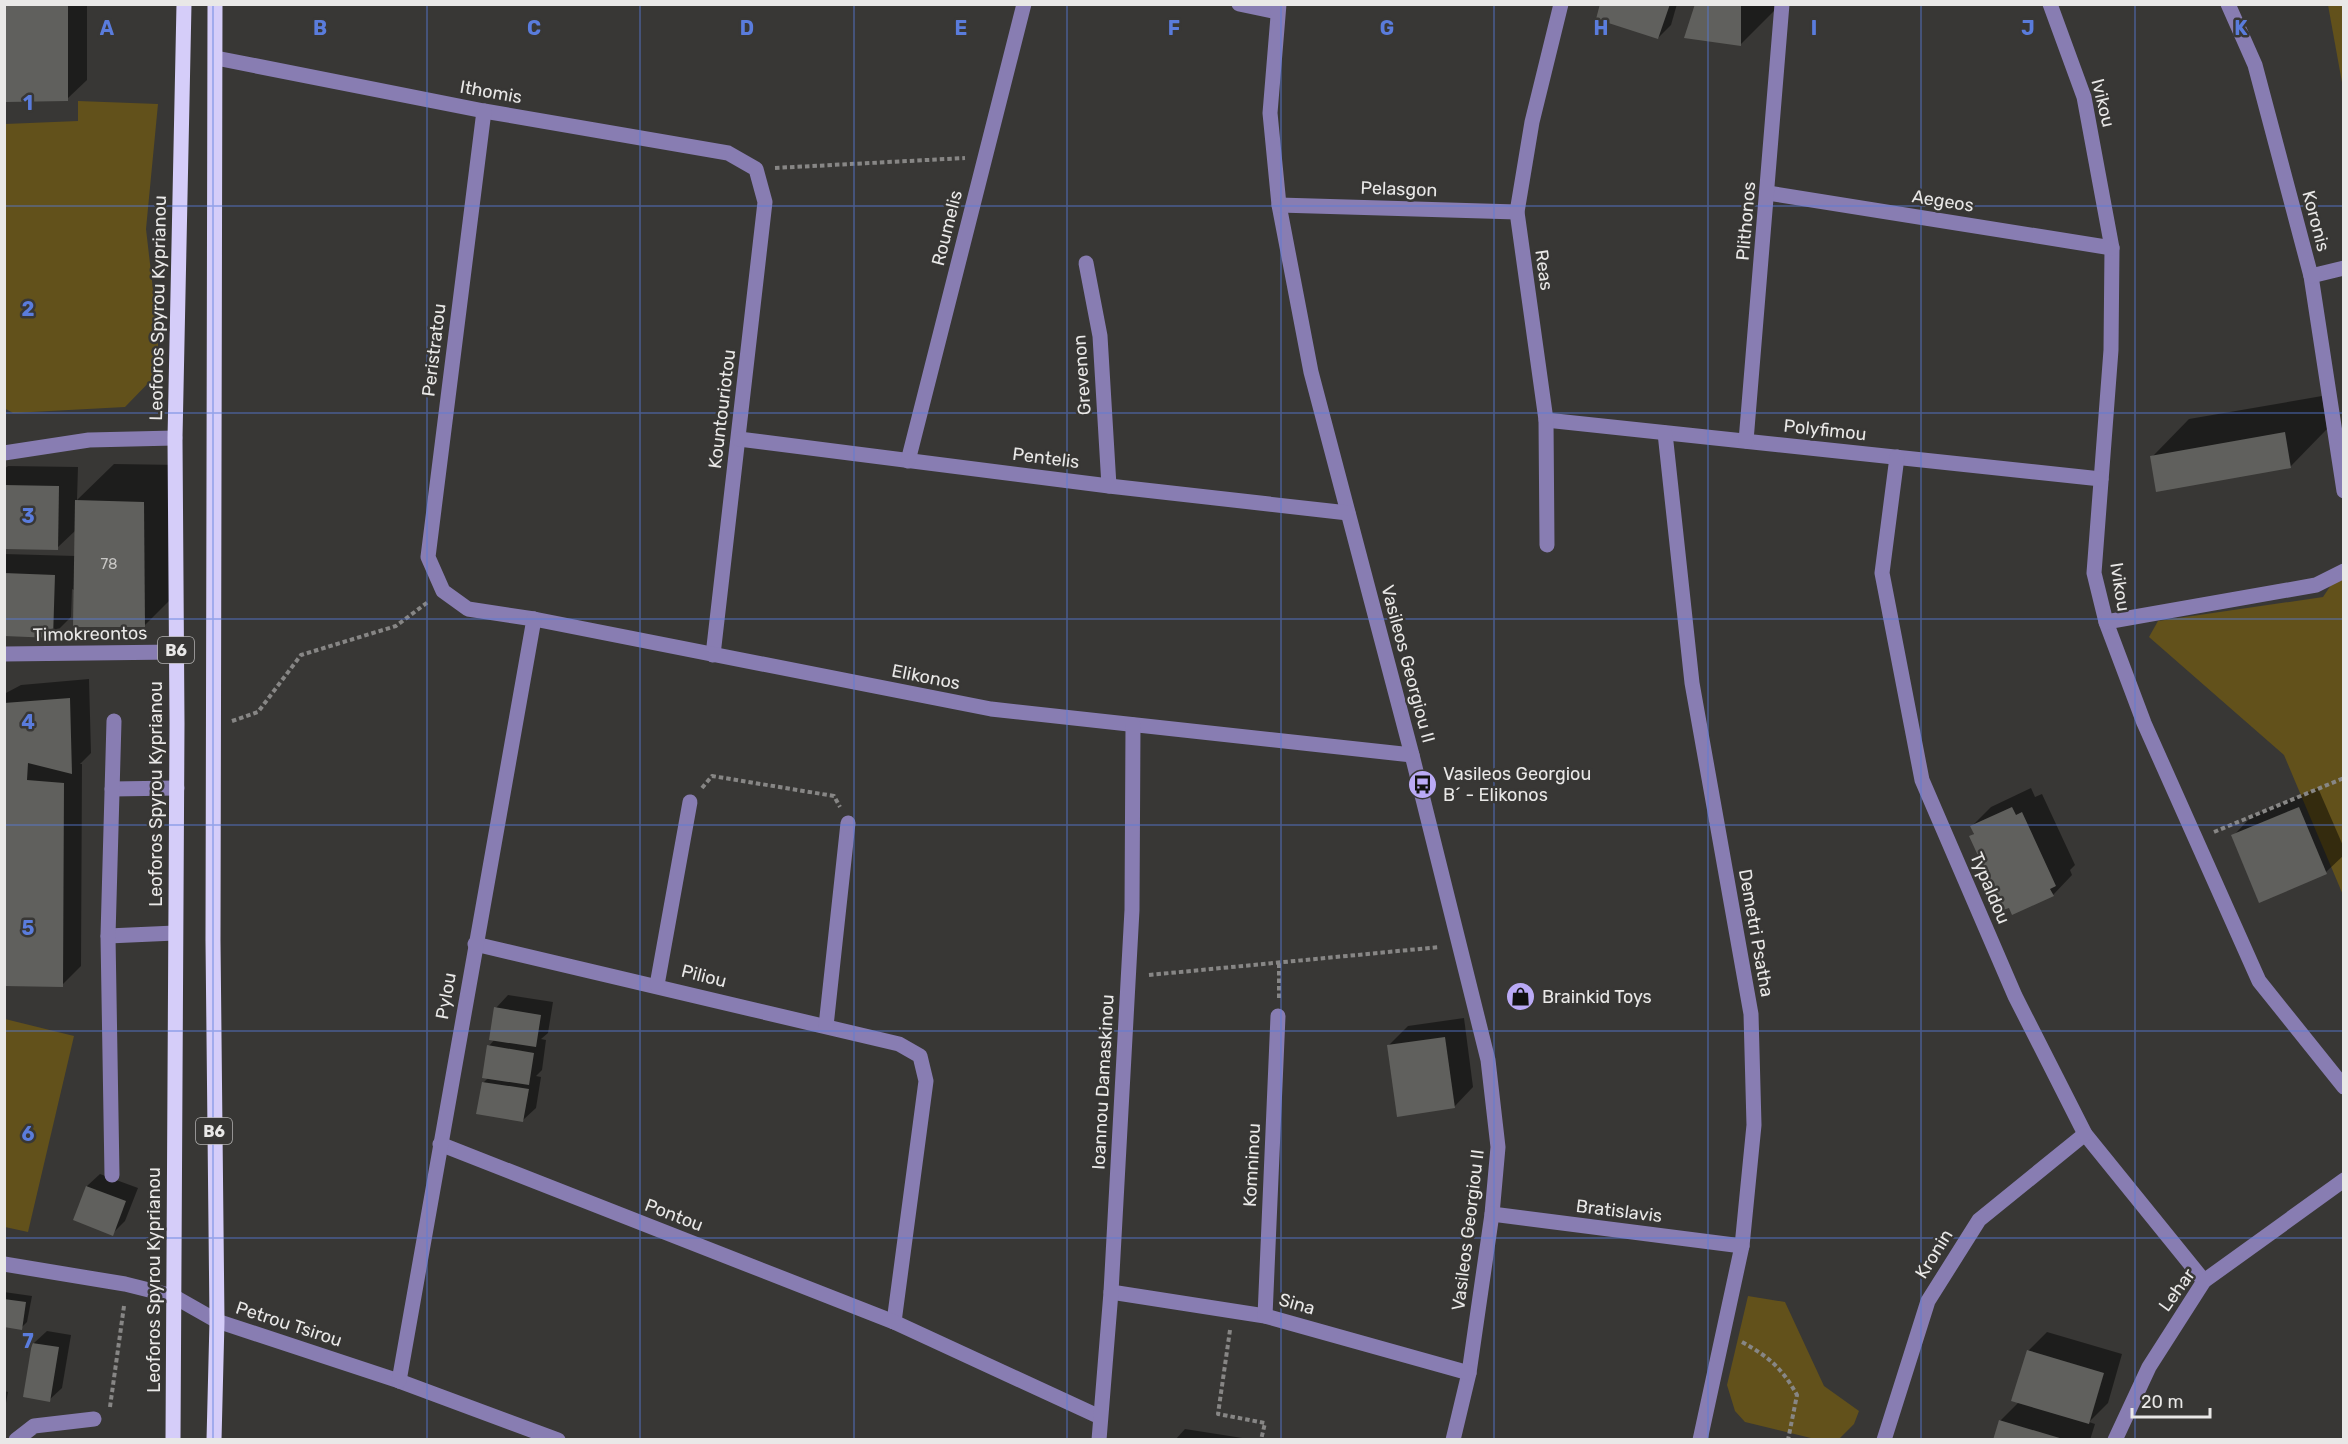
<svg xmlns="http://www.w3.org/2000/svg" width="2348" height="1444" viewBox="0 0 2348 1444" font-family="Rubik,sans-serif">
<rect width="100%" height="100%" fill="#383735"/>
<g fill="#62511b">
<polygon points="2328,5 2343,5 2343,88"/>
<polygon points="78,101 158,104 146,229 158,333 158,373 125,407 13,413 4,408 5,124 78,121"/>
<polygon points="2343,567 2343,895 2284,755 2149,637 2158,621 2323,597"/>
<polygon points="5,1019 74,1036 28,1232 5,1227"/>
<polygon points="1748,1296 1785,1302 1824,1386 1859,1411 1854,1424 1838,1440 1815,1439 1745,1422 1735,1411 1727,1385"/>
</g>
<g fill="#0007">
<polygon points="7,4 87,4 87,80 67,99"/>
<polygon points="1602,4 1677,4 1671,25 1658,38"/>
<polygon points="1696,4 1777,4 1777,8 1740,45"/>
<polygon points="2322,396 2327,429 2290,467 2152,457 2189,419"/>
<polygon points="114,464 181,465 182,588 144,626 72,589 71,617 52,636 4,634 4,554 76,556 76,530 57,548 4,548 4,469 8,466 78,467 77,500"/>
<polygon points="89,679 91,753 80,764 82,764 81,966 62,985 4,985 4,694 21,685"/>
<polygon points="2031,788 2035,797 2042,794 2075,865 2070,870 2072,875 2053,895 1971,837 1975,832 1972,826 1991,807"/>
<polygon points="2318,788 2344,848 2344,855 2326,872 2260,901 2233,836 2252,816"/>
<polygon points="508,995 553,1002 548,1033 541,1039 546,1040 542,1070 536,1076 541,1077 536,1108 523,1120 483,1083 489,1077 489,1046 495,1039 496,1008"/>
<polygon points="1464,1018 1473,1087 1454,1107 1388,1046 1408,1026"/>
<polygon points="100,1174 138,1188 125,1221 112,1234 75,1219 87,1186"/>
<polygon points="4,1292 32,1296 27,1322 21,1328 4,1326"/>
<polygon points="47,1331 71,1335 62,1388 49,1400 34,1343"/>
<polygon points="2047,1332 2122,1354 2108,1403 2089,1422 2095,1424 2090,1440 1995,1440 2000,1421 2019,1402 2028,1351"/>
<polygon points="4,1391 8,1392 4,1414"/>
<polygon points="1185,1429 1255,1440 1175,1440"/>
</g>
<g fill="#60605d">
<polygon points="6,4 68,4 68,101 6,102"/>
<polygon points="1600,4 1670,4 1658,39 1596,19"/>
<polygon points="1695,4 1741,4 1741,46 1684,38"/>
<polygon points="2285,432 2291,468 2156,492 2150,456"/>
<polygon points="4,485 59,486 58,550 4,549"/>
<polygon points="75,500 144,502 145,627 73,627"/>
<polygon points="4,573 55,575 53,638 4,636"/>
<polygon points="70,698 72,774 28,763 27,780 64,783 63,987 4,986 4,703"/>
<polygon points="2012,807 2016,815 2022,812 2056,886 2050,889 2054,896 2012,915 2009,908 2003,910 1969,836 1974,834 1970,826"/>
<polygon points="2299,807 2327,874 2259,903 2231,835"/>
<polygon points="494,1007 541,1015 536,1047 489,1040"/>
<polygon points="1445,1037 1455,1108 1397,1117 1387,1045"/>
<polygon points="487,1045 534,1053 529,1085 482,1078"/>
<polygon points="482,1082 529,1089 523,1122 476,1114"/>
<polygon points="86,1186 126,1201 113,1236 73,1220"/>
<polygon points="4,1299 26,1302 22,1330 4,1327"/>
<polygon points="32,1343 59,1347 50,1402 23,1397"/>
<polygon points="2027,1350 2104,1373 2089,1424 2011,1401"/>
<polygon points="1999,1420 2063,1439 2062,1440 1993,1440"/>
</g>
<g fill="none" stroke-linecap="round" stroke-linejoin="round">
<g stroke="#878685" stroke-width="4" stroke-dasharray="4.5 3" stroke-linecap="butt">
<polyline points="775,168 965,158"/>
<polyline points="232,721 258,712 301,655 396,626 428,602"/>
<polyline points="702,788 712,776 834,796 840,807"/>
<polyline points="2214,832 2344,778"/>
<polyline points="1149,975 1440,947"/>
<polyline points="1279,998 1279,963"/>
<polyline points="1230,1330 1218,1414 1265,1423 1261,1440"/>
<path d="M 1742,1342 C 1769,1357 1782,1368 1797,1395 L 1788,1440"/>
<polyline points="110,1407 124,1306"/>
</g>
<g stroke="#887db2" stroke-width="15">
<polyline points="1239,4 1277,12"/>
<polyline points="1279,4 1270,113 1279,205 1311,372 1412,755 1488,1060 1498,1147 1492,1214 1469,1373 1453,1440"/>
<polyline points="2050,4 2084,97 2112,248 2111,350 2094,573 2106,622 2144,723 2259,981 2344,1087"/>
<polyline points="2228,4 2255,65 2311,276 2344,491"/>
<polyline points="216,58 484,111 728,153 756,169 765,202 713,655"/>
<polyline points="484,111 428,557 443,591 468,609 534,619 991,709 1412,755"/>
<polyline points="1768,193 2112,248"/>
<polyline points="1279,205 1517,212"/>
<polyline points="1086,263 1100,336 1109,486"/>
<polyline points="2311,276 2344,268"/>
<polyline points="1546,420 2101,479"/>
<polyline points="1665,433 1692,683 1751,1014 1754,1125 1742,1246 1700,1440"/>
<polyline points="739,439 1109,486 1348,513"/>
<polyline points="1746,441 1782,4"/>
<polyline points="4,453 89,440 175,438"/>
<polyline points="1897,457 1882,573 1922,780 2015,996 2085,1134 2204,1281"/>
<polyline points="908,461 1024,4"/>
<polyline points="1547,545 1546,420 1517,212 1532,122 1561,4"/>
<polyline points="2106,622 2316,585 2344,571"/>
<polyline points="4,654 176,652"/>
<polyline points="112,789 177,788"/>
<polyline points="108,936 175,933"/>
<polyline points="475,944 899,1044 920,1056 926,1081 894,1322"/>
<polyline points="657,985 690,802"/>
<polyline points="826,1026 848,823"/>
<polyline points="440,1144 894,1322 1100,1417"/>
<polyline points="112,1175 108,936 114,721"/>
<polyline points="1492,1214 1742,1246"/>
<polyline points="4,1264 125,1284 173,1296 217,1321 399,1381 558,1440"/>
<polyline points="1111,1292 1265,1316 1469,1373"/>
<polyline points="1265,1316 1278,1016"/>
<polyline points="399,1381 534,619"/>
<polyline points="16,1440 34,1426 94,1419"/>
<polyline points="1099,1440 1111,1292 1132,910 1133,725"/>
<polyline points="1884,1440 1928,1301 1979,1220 2085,1134"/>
<polyline points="2115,1440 2149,1367 2204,1281 2344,1180"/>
</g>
<g stroke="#d5cdf9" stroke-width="15">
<polyline points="173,1440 177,723 175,438 184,4"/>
<polyline points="214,1440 217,1321 213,941 215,4"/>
</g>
</g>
<path fill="none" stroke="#5a7cdc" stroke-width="1.5" stroke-opacity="0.55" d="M 213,4 L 213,1440M 427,4 L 427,1440M 640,4 L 640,1440M 854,4 L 854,1440M 1067,4 L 1067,1440M 1281,4 L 1281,1440M 1494,4 L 1494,1440M 1708,4 L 1708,1440M 1921,4 L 1921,1440M 2135,4 L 2135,1440M 4,206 L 2344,206M 4,413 L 2344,413M 4,619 L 2344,619M 4,825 L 2344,825M 4,1031 L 2344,1031M 4,1238 L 2344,1238"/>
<defs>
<symbol id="bus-disc" viewBox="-11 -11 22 22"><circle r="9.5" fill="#baaaf6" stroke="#383735"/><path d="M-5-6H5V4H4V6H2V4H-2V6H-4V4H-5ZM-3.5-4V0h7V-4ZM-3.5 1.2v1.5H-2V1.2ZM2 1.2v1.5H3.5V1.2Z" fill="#111"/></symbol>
<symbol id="shop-disc" viewBox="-11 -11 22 22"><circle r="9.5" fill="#baaaf6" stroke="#383735"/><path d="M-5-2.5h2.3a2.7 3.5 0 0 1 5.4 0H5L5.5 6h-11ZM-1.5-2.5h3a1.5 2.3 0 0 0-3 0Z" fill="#111"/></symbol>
</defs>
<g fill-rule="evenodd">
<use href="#bus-disc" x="1406" y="768" width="33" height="33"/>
<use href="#shop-disc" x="1504" y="980" width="33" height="33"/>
</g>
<g text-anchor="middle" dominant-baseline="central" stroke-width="5" stroke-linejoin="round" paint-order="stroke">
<g font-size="15" fill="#c7c6c4">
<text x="109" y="564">78</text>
</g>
<g fill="#383735" stroke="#b4b3b2" stroke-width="1.5">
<rect x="158" y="637" width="36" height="26" rx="4.5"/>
<rect x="196" y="1118" width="36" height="26" rx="4.5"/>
</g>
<g font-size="16" font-weight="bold" fill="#e9e8e7">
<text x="176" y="650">B6</text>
<text x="214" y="1131">B6</text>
</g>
<g font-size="18" fill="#e9e8e7" stroke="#383735">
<text transform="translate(491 92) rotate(10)">Ithomis</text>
<text transform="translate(2103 103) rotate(76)">Ivikou</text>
<text transform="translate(1399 189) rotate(2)">Pelasgon</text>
<text transform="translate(1943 201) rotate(9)">Aegeos</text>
<text transform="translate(1746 221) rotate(-85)">Plithonos</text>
<text transform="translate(2316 221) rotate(75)">Koronis</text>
<text transform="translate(947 228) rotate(-76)">Roumelis</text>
<text transform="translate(1544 270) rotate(82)">Reas</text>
<text transform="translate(158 308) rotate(-89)">Leoforos Spyrou Kyprianou</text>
<text transform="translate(434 350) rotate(-83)">Peristratou</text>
<text transform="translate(1082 375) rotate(-94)">Grevenon</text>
<text transform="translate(722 409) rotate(-83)">Kountouriotou</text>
<text transform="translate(1825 430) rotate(6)">Polyfimou</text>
<text transform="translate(1046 458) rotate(7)">Pentelis</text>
<text transform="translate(2120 587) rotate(81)">Ivikou</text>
<text transform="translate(90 634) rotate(-1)">Timokreontos</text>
<text transform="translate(1408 664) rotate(75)">Vasileos Georgiou II</text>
<text transform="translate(926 677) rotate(11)">Elikonos</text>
<text transform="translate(156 794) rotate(-90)">Leoforos Spyrou Kyprianou</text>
<text transform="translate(1990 888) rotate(67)">Typaldou</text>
<text transform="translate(1756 933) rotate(80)">Demetri Psatha</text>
<text transform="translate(704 976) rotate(14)">Piliou</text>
<text transform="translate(446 996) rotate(-80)">Pylou</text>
<text transform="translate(1103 1082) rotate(-87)">Ioannou Damaskinou</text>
<text transform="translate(1252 1165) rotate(-87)">Komninou</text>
<text transform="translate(1619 1211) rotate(7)">Bratislavis</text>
<text transform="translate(674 1215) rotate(21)">Pontou</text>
<text transform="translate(1468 1230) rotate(-83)">Vasileos Georgiou II</text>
<text transform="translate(1934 1254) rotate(-58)">Kronin</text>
<text transform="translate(154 1280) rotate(-90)">Leoforos Spyrou Kyprianou</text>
<text transform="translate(2177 1290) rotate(-54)">Lehar</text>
<text transform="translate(1297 1304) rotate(16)">Sina</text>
<text transform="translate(289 1324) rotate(18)">Petrou Tsirou</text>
</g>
<g font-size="18" fill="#e9e8e7" stroke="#383735" text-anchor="start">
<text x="1443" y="774">Vasileos Georgiou<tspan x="1443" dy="21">B´ - Elikonos</tspan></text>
<text x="1542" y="997">Brainkid Toys</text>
</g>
</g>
<g font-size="20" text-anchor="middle" font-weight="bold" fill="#5a7cdc" stroke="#383735" stroke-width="5" stroke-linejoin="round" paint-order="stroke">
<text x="107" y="35">A</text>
<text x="320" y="35">B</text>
<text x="534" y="35">C</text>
<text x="747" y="35">D</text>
<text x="961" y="35">E</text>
<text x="1174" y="35">F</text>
<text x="1387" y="35">G</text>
<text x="1601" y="35">H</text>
<text x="1814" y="35">I</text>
<text x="2028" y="35">J</text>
<text x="2241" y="35">K</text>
<text x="28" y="110">1</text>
<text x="28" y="316">2</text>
<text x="28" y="523">3</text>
<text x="28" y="729">4</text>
<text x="28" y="935">5</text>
<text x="28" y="1141">6</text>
<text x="28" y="1348">7</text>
</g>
<rect width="2348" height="1444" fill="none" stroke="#e9e8e7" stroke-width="12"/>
<path d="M2132 1408v9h78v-9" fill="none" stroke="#e9e8e7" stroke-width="3"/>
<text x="2141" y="1408" font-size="18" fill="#e9e8e7" stroke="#383735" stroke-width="4.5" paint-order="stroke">20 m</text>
</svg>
